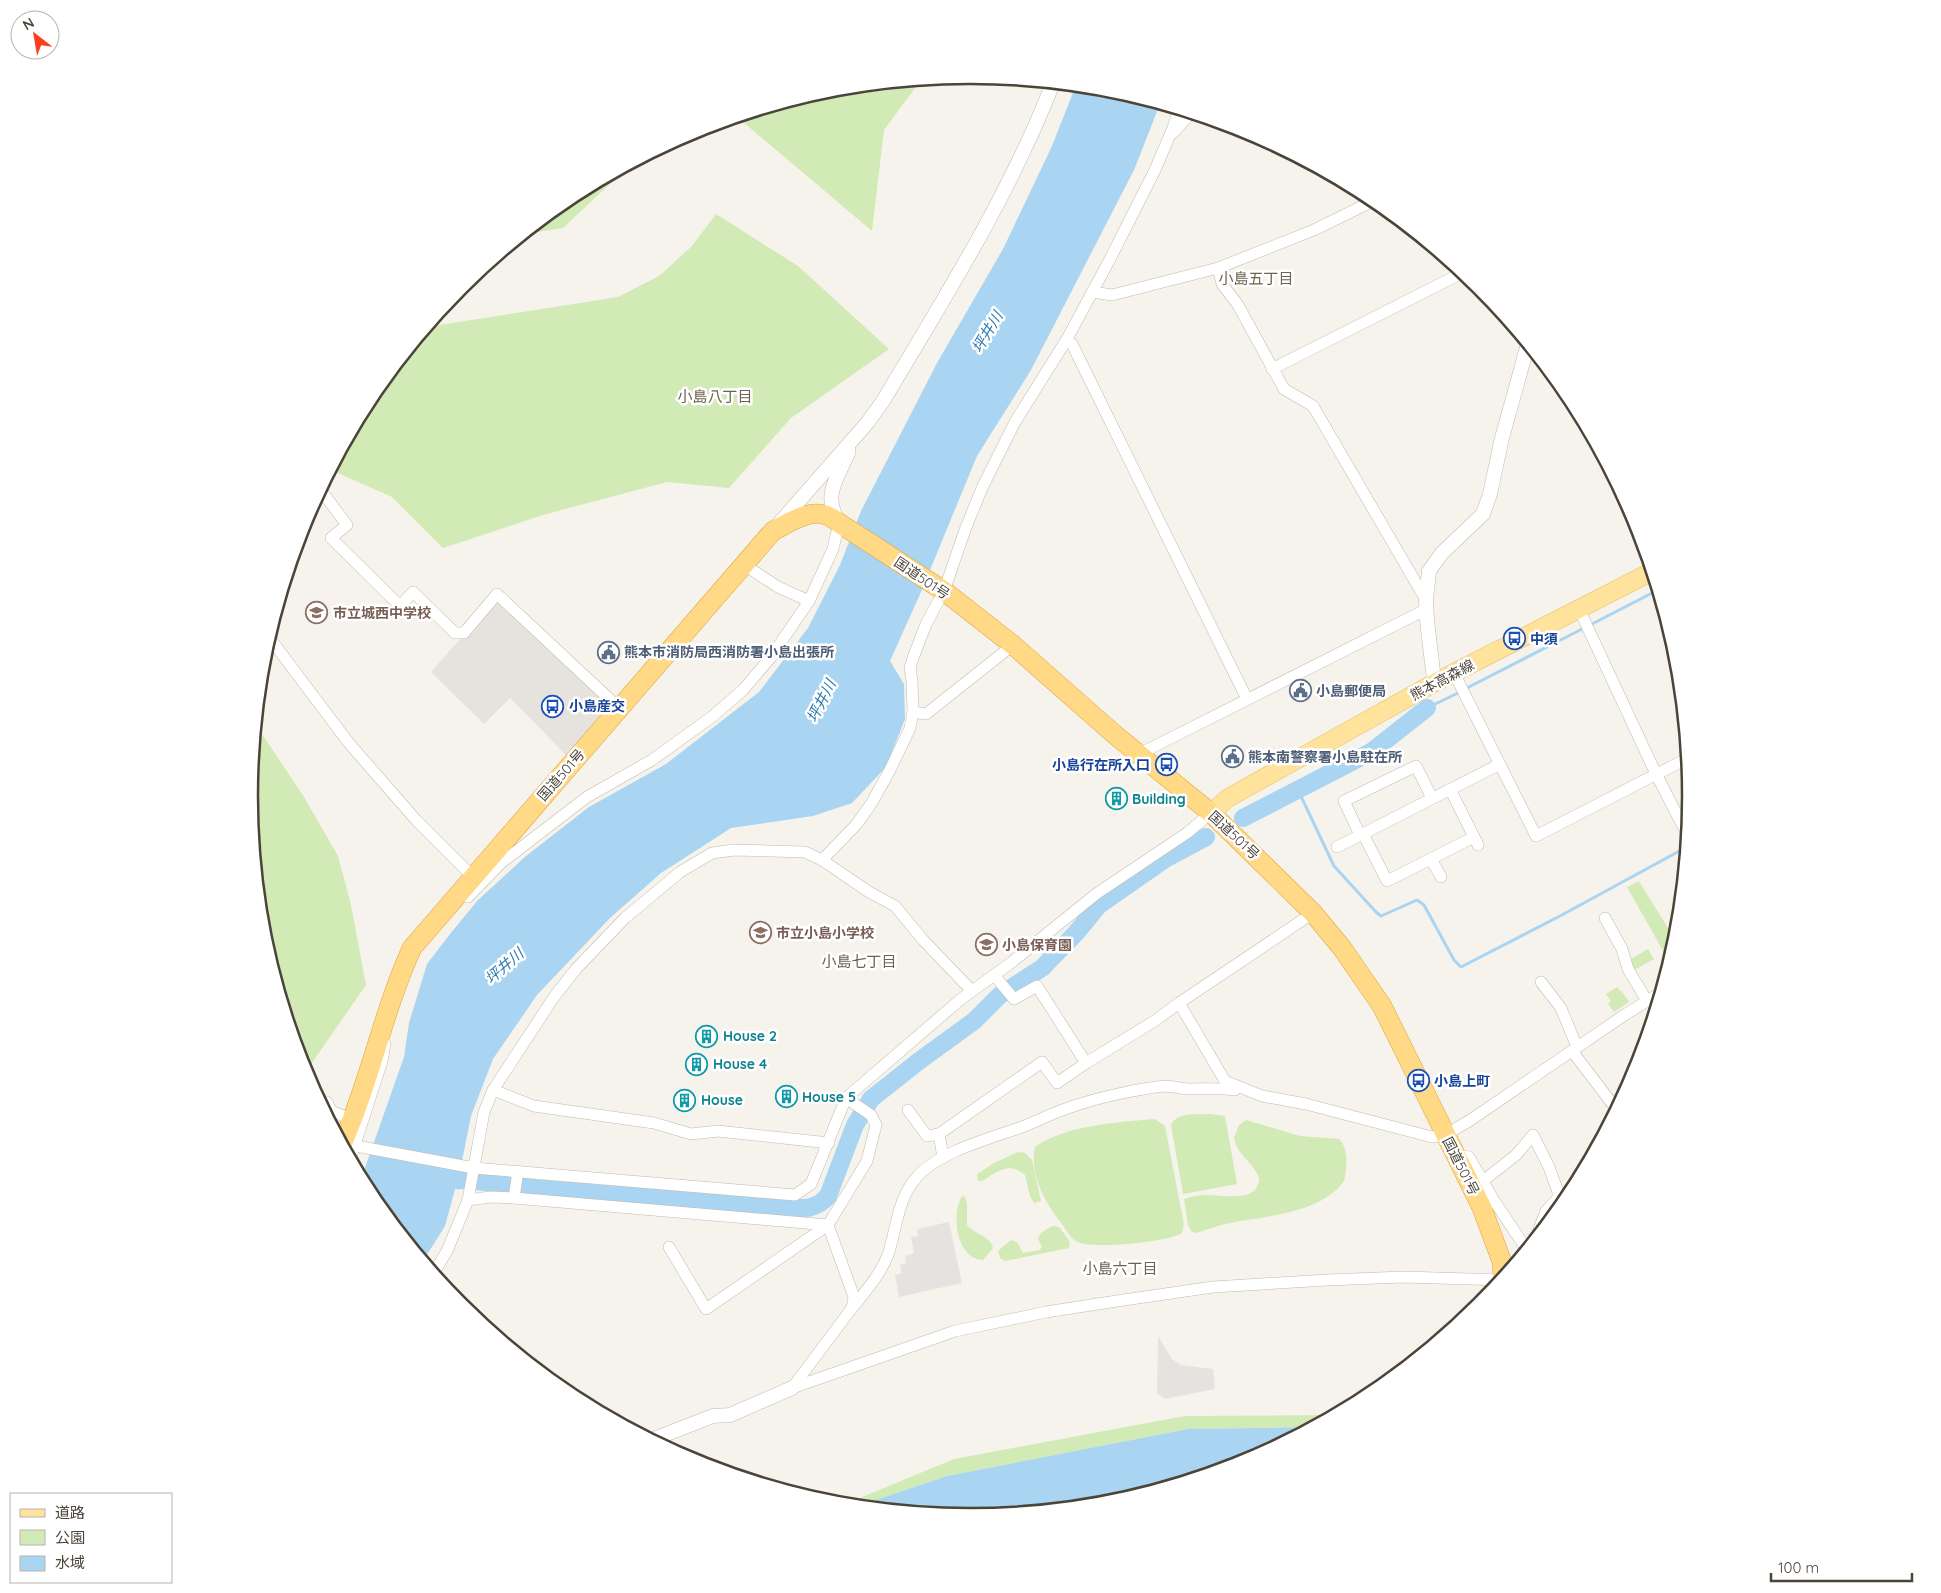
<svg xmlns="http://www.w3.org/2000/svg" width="1941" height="1593" viewBox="0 0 1941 1593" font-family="Quicksand,'Noto Sans JP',sans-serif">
<rect width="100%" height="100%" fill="#f6f3ec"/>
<polygon fill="#e6e2dd" points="497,597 612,708 567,756 510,698 484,724 431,672"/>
<g fill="#d2eab5">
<polygon points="921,80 884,130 872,231 737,117 830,89"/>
<polygon points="631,164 563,228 524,234 570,196"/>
<polygon points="716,214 798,266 889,349 791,418 729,488 667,482 543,515 443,548 392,497 331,470 371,395 427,327 618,297 659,276 692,246"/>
<polygon points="256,725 304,797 338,856 351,905 366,985 309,1067 302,1065 263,937 249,796"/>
<polygon points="1639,881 1677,943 1670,963 1627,887"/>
<polygon points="1648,949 1654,959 1634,970 1629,960"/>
<polygon points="1617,987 1620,991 1621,990 1629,1002 1614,1012 1608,1004 1611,1001 1606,994"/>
<path d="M 1210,1114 L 1225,1116 L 1237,1184 L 1183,1194 L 1171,1125 C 1177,1111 1197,1115 1210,1114 Z"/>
<path d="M 1155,1119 L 1165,1126 L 1184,1224 L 1182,1233 C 1169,1242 1086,1251 1074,1240 C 1069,1236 1066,1229 1062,1224 C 1046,1204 1029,1175 1035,1147 C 1066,1125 1118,1122 1155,1119 Z"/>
<path d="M 1246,1120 L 1300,1136 L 1339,1139 C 1349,1148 1347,1169 1344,1181 C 1320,1214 1266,1216 1230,1223 C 1218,1225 1207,1230 1196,1233 L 1192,1232 L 1188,1225 L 1184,1199 C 1191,1197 1198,1195 1206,1195 C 1220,1194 1253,1203 1258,1184 C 1260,1180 1259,1177 1257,1173 C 1250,1161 1236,1152 1234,1138 L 1239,1125 Z"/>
<path d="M 1018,1152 L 1025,1153 L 1032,1160 L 1041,1201 L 1034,1203 L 1030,1196 L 1025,1175 C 1009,1161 997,1172 982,1181 L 978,1181 L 977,1174 L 994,1163 Z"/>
<path d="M 962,1196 L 965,1197 L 967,1204 L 967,1225 C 975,1235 990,1235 993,1248 L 983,1260 C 956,1259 951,1214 962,1196 Z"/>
<path d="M 1052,1226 L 1055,1226 L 1060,1228 L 1070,1242 L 1069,1248 L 1005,1261 L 1000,1258 L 998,1251 L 1011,1240 L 1017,1242 L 1023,1253 L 1040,1250 L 1042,1247 L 1038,1239 C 1040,1232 1046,1230 1052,1226 Z"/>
<polygon points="1337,1415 1314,1427 1188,1429 947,1476 855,1507 843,1505 954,1459 1185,1416"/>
</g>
<g fill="#e5e3e0">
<polygon points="949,1222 962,1283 899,1297 895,1275 902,1273 900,1265 906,1263 905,1256 914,1253 911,1237 918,1236 917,1229"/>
<polygon points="1158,1336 1172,1359 1181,1365 1213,1369 1215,1389 1165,1399 1157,1393"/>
</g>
<g fill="#a9d4f2">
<polygon points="1076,85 1112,89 1160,104 1134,170 1031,370 977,456 921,592 890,661 904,684 905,719 886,767 852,803 813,816 731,828 661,873 610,918 537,995 493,1059 471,1116 460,1171 445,1226 423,1261 370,1197 361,1179 404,1057 409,1023 427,964 450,934 478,900 526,856 589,807 666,764 759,692 808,628 840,565 861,511 937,363 1003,249 1052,146"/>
<polygon points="1314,1427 1246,1463 1111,1504 971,1518 855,1507 947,1476 1188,1429"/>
</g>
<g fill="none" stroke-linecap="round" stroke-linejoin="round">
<g stroke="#a9d4f2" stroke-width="3">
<polyline points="1590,625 1658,590"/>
<polyline points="1465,689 1584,628"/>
<polyline points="1427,708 1460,692"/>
<polyline points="1298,790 1334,866 1376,912 1381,916 1417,900 1424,905 1454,960 1461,967 1560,916 1685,848"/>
</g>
<g stroke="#a9d4f2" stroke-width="18">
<polyline points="1243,818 1371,752 1427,708"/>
<path d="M 434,1181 C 471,1177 507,1186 544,1189 C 623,1195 702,1202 781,1207 C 800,1208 814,1212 828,1196 L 855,1125 L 871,1099 L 919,1061 L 974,1021 L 1000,995 L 1042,968 L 1076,933 L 1099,905 L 1165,859 L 1206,837"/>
</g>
<defs>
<g id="minor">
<polyline points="1173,133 1191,113"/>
<polyline points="1218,268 1222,284 1238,305 1284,389 1313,406 1426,600"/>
<polyline points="1092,292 1112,295 1218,268 1314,230 1375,200"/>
<polyline points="1072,344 1247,699"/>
<polyline points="1272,369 1464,272"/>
<polyline points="323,493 347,525 331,538 400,606 413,592 455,633 464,633 497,594 619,708"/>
<polyline points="743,564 778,587 809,601"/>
<polyline points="1579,609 1656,774 1688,836"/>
<polyline points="269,637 348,742 416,820 473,877"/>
<polyline points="1454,673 1536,836 1688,758"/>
<polyline points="913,712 926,714 1013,645"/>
<polyline points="1139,754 1427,609"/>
<polyline points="1450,789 1478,845"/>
<polyline points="1363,834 1387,881 1474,837"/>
<polyline points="1360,835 1344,801 1416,766 1432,798"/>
<polyline points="1337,847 1500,764"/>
<polyline points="1431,859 1441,877"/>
<polyline points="822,860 856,825 871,804 890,770 910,728 913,712 912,681 910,668 913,658 926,624 944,591 965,530 982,488 1015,422 1067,339 1110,259 1154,172 1173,128 1179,109"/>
<polyline points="468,897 501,863 587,797 652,760 713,716 743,690 771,657 809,601 833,549 839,523"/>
<polyline points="1605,918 1622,949 1628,969 1647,1001"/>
<polyline points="994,975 1014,999 1037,986 1086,1063 1156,1020 1179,1003 1313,913"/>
<polyline points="1541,982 1561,1008 1577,1047"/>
<polyline points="1179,1003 1225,1081 1262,1096 1306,1104 1432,1137 1445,1135 1469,1121 1626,1014 1662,992"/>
<polyline points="1572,1051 1617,1110"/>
<polyline points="493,1090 534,1106 654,1123 691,1134 718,1131 829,1143"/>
<polyline points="319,1101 327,1102 331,1111 351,1119"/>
<polyline points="908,1110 927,1136 939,1134"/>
<polyline points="356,1146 474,1168 795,1195 811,1184 846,1098 961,999 1012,962 1096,894 1187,833 1211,813"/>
<polyline points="1455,1154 1469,1157 1493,1199 1527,1250"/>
<polyline points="943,1158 939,1134 1042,1062 1057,1083 1086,1063"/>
<polyline points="350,1160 382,1061 385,1044"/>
<polyline points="1483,1181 1516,1155 1533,1135 1549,1167 1558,1192 1558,1198 1546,1211 1538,1232"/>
<polyline points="514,1198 518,1171"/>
<polyline points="468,1200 490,1197 514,1198 828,1225"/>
<polyline points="669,1247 706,1309 828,1225 867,1161 876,1125 871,1115 846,1098"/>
<polyline points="433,1274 447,1251 468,1200 484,1112 493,1090 554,997 576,969 625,918 680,872 712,853 734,850 805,852 822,860 869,892 895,906 924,941 972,991"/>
<path d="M 852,1308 C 865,1292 880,1275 888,1255 C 897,1228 897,1199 917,1177 C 938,1152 991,1138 1022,1127 C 1038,1121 1054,1112 1071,1107 C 1096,1098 1137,1089 1164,1086 C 1172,1086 1181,1089 1190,1089 C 1206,1089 1220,1088 1235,1090"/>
<polyline points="792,1388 955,1331 1046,1312 1117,1301 1213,1287 1327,1280 1404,1277 1503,1280"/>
<polyline points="792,1388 852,1308 854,1297 828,1225"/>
</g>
<g id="tertiary">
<path d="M 839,523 C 822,495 837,479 848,453 L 848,448"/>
<path d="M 777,526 L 868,422 L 883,401 C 945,297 1009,196 1053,83"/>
<polyline points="1436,682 1433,672 1427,620 1426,600 1429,571 1442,553 1483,514 1490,494 1502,438 1528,344"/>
<polyline points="651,1440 713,1416 730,1415 792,1388"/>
</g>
<polyline id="primary" points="1211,813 1228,798 1436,682 1653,571"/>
<path id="trunk" d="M 342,1144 C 370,1082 383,1011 412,948 L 773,531 C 787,524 809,509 825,515 C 830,516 835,520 839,523 L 944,591 L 1013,645 L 1114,734 L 1211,813 L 1313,913 L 1342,948 L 1382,1006 L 1482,1208 L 1502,1262 L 1503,1279"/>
</defs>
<use href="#minor" stroke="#c2bbae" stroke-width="12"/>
<use href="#tertiary" stroke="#c2bbae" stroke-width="15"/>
<use href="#primary" stroke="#e6c16a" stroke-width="19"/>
<use href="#trunk" stroke="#e0a43c" stroke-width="20"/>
<use href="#minor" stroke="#fff" stroke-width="11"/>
<use href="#tertiary" stroke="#fff" stroke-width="14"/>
<use href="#primary" stroke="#ffe39c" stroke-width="18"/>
<use href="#trunk" stroke="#ffd985" stroke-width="19"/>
</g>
<defs>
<symbol id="school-ring" viewBox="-11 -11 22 22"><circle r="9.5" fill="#fff" stroke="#8d6e63" stroke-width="1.5"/><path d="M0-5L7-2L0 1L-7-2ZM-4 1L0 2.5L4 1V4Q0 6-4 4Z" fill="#8d6e63"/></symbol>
<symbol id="bus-ring" viewBox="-11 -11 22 22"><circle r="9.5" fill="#fff" stroke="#1a4fb4" stroke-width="1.5"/><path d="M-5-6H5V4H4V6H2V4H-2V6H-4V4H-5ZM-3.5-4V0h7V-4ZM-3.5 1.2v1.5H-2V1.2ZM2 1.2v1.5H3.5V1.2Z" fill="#1a4fb4"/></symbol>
<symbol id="civic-ring" viewBox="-11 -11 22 22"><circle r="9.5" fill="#fff" stroke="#5c6f8a" stroke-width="1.5"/><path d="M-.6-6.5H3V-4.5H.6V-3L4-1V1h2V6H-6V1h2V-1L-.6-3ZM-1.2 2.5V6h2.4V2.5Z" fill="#5c6f8a"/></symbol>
<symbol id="building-ring" viewBox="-11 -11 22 22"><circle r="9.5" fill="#fff" stroke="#0f9aa8" stroke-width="1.5"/><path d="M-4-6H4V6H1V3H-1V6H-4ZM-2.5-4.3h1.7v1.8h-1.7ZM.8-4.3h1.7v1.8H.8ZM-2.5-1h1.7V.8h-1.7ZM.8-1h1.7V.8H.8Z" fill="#0f9aa8"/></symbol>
</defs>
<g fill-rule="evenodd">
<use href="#school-ring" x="304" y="600" width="25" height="25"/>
<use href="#bus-ring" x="1502" y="626" width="25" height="25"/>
<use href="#civic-ring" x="596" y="640" width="25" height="25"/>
<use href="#civic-ring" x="1288" y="678" width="25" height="25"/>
<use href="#bus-ring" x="540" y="694" width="25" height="25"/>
<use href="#civic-ring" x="1220" y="744" width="25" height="25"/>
<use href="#bus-ring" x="1154" y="752" width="25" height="25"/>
<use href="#building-ring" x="1104" y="786" width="25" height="25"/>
<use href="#school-ring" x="748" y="920" width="25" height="25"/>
<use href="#school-ring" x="974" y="932" width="25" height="25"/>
<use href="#building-ring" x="694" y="1024" width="25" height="25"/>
<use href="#building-ring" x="684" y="1052" width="25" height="25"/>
<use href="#bus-ring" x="1406" y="1068" width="25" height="25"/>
<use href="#building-ring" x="774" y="1084" width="25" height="25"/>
<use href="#building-ring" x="672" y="1088" width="25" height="25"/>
</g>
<g text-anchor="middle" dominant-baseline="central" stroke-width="5" stroke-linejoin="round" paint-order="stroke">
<g font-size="14" fill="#4b4439" stroke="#fff">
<text transform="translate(922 578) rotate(34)">国道501号</text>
<text transform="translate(1442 680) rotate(-28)">熊本高森線</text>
<text transform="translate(561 775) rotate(-49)">国道501号</text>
<text transform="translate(1234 835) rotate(43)">国道501号</text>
<text transform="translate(1461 1166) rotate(63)">国道501号</text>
</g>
<g font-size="14" font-weight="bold" fill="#785e54" stroke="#fff" text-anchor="start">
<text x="333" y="613">市立城西中学校</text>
<text x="776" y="933">市立小島小学校</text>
<text x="1002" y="945">小島保育園</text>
</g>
<g font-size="14" font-weight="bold" fill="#164399" stroke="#fff" text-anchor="start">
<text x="1530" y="639">中須</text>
<text x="569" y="706">小島産交</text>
<text x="1150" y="765" text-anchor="end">小島行在所入口</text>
<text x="1434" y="1081">小島上町</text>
</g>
<g font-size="14" font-weight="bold" fill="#4e5e75" stroke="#fff" text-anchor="start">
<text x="624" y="652">熊本市消防局西消防署小島出張所</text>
<text x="1316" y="691">小島郵便局</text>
<text x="1248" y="757">熊本南警察署小島駐在所</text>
</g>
<g font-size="14" font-weight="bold" fill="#0d838f" stroke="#fff" text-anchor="start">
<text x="1132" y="799">Building</text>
<text x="723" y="1036">House 2</text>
<text x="713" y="1064">House 4</text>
<text x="802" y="1097">House 5</text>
<text x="701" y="1100">House</text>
</g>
<g font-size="15" fill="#6e6250" stroke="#fff">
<text x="1256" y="278">小島五丁目</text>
<text x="715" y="396">小島八丁目</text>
<text x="859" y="961">小島七丁目</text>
<text x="1120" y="1268">小島六丁目</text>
</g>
<g font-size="15" font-style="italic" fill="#2e7ab2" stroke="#fff">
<text transform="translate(987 332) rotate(-59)">坪井川</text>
<text transform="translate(821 701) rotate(-63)">坪井川</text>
<text transform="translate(504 966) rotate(-41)">坪井川</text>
</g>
</g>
<path d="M0 0H1941V1593H0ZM258 796a712 712 0 1 1 1424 0a712 712 0 1 1-1424 0Z" fill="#fff" fill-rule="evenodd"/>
<path fill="none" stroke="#4b4439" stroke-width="2.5" d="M258 796a712 712 0 1 1 1424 0a712 712 0 1 1-1424 0Z"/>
<rect x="10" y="1493" width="162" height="90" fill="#ffffff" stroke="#b7b4b0"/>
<rect x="20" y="1509" width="25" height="8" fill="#ffe39c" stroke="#b7b4b0"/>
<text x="55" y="1518" font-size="15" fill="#4b4439">道路</text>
<rect x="20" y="1530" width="25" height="15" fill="#d2eab5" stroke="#b7b4b0"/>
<text x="55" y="1543" font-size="15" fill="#4b4439">公園</text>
<rect x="20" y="1556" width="25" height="15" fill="#a9d4f2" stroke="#b7b4b0"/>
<text x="55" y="1568" font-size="15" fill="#4b4439">水域</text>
<g transform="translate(35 35) rotate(329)"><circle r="24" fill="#ffffff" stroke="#b7b4b0"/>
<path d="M0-4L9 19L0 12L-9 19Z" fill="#fc3f1d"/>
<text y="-8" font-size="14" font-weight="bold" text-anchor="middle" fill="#4b4439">N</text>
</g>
<path d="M1771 1573v8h141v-8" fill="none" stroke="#4b4439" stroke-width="2.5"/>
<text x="1778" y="1573" font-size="15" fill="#4b4439" stroke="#ffffff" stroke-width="4" paint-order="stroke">100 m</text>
</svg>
